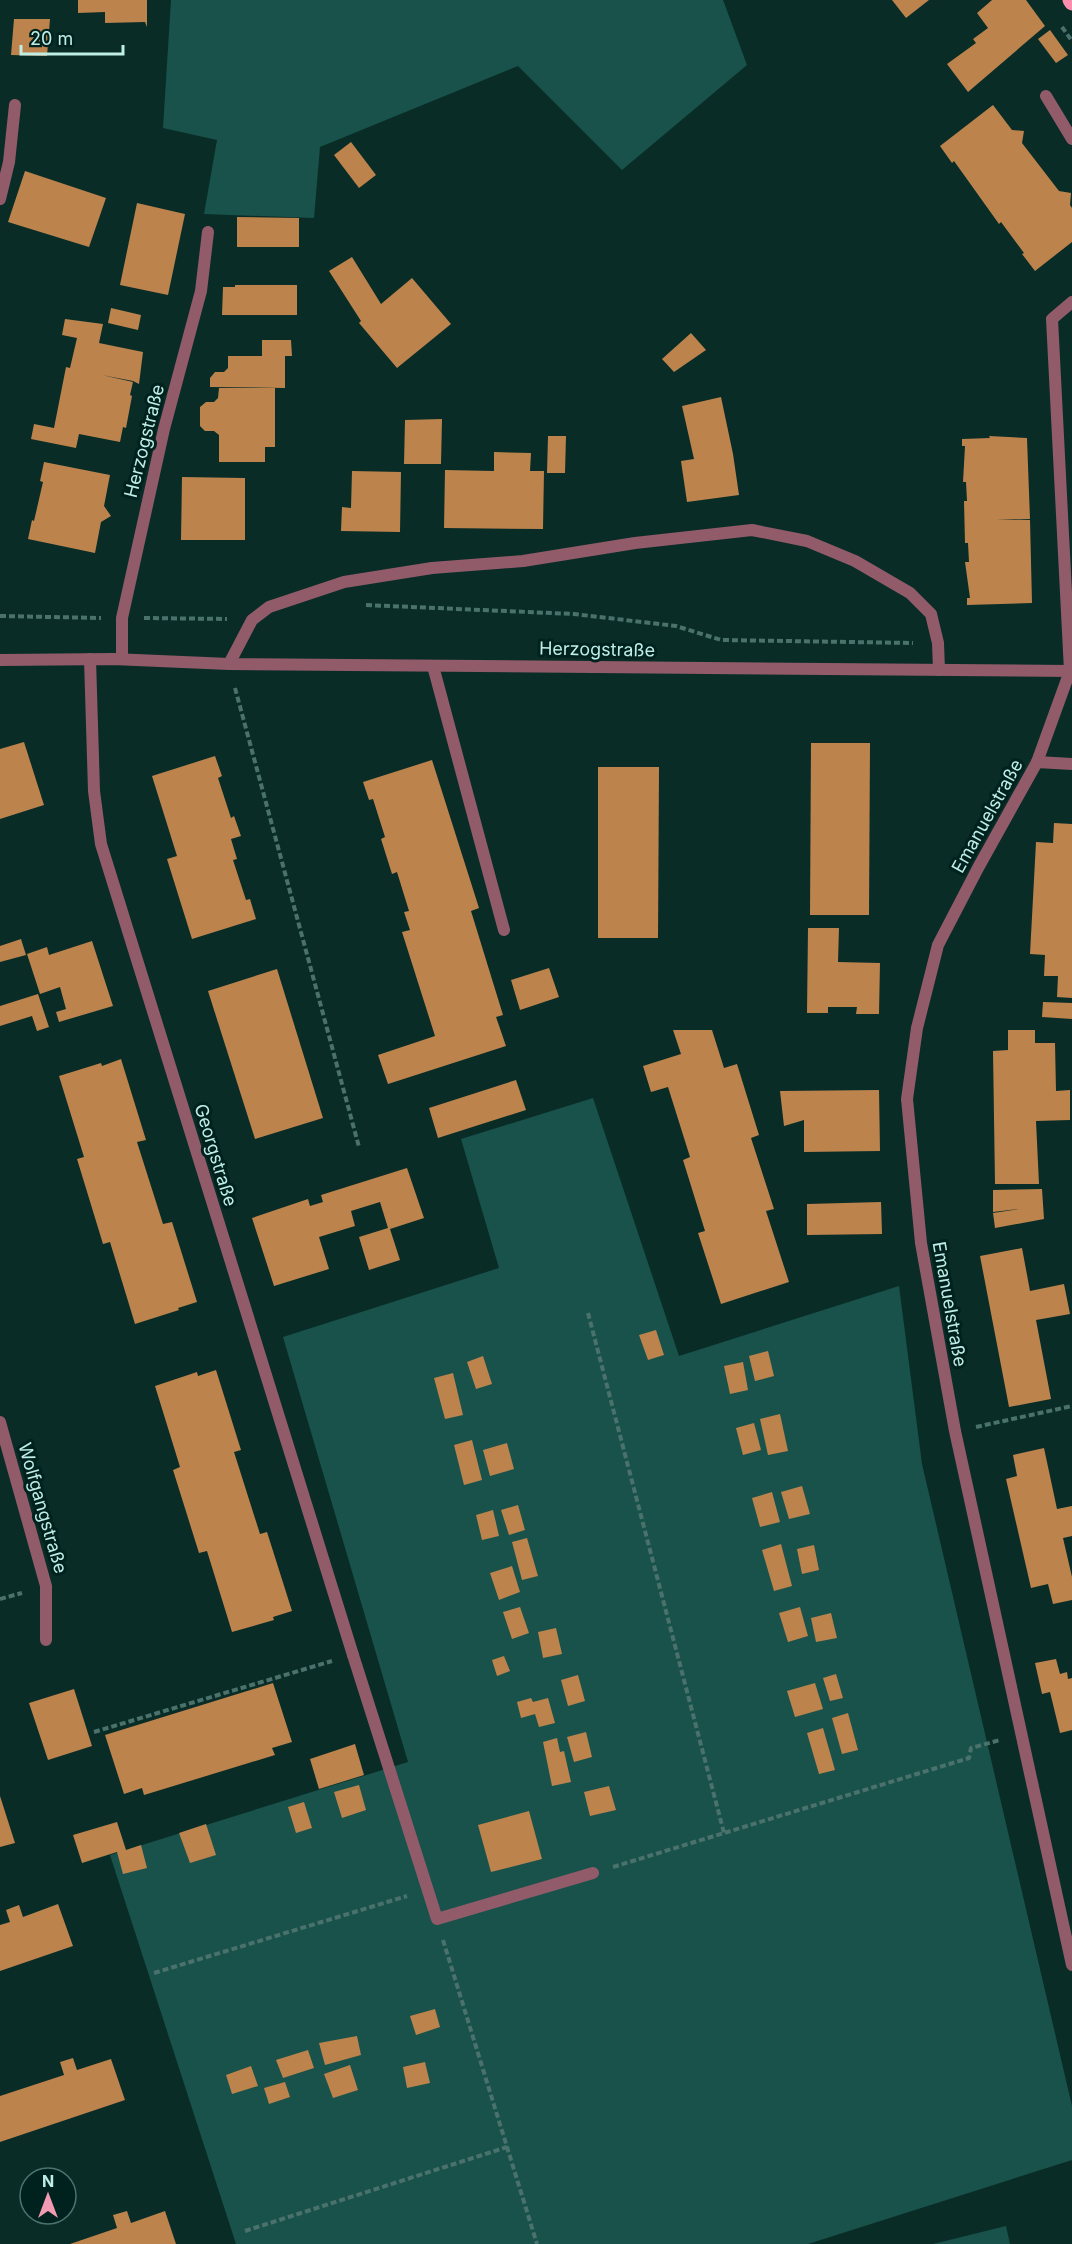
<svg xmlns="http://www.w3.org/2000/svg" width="1072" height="2244" viewBox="0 0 1072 2244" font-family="Inter,sans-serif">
<rect width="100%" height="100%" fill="#092c27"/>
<g fill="#19524b">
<polygon points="171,0 723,0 747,65 622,170 518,66 320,147 314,218 204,214 217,140 163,128"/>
<polygon points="593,1098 679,1356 899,1286 922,1464 1072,2106 1072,2160 808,2244 236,2244 110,1855 408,1762 283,1337 499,1268 461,1139"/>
<polygon points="1006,2226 1010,2244 933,2244"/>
</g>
<g fill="#bd834d">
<polygon points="78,0 147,0 147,27 145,22 105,23 105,12 78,13"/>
<polygon points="892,0 929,0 906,18"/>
<polygon points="992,0 1026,0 1045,26 968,92 947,64 976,43 973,39 988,28 977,13"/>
<polygon points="14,19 50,19 47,56 11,55"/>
<polygon points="1050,30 1068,55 1056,63 1038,39"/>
<polygon points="993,105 1012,130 1024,131 1022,143 1059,191 1071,193 1070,205 1072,208 1072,242 1035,271 1022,254 1024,253 1001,222 999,224 954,161 952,163 940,146"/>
<polygon points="351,142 376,175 359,188 334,155"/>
<polygon points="25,171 106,198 89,247 8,222"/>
<polygon points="137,203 185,214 168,295 120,285"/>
<polygon points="237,217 299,218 299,247 237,247"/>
<polygon points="352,257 381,304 412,278 451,324 397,368 359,323 361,321 329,271"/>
<polygon points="235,285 297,285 297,315 222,315 223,287 235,287"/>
<polygon points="111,308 141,315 138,330 108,323"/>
<polygon points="65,319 103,324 99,343 143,352 139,384 133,381 102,375 133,382 130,395 132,396 126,428 123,427 120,442 79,434 76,448 31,439 34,424 54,428 66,367 70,368 77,338 62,335"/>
<polygon points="691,333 706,350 674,372 662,359"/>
<polygon points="262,340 291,340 292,356 285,356 285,388 210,387 210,378 215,372 224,372 228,368 228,356 262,356"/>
<polygon points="219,388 275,388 275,447 265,447 265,462 219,462 219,435 214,431 205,431 200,426 200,407 206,402 214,402 218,398"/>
<polygon points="721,397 733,454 739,495 687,502 681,461 694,459 682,406"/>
<polygon points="442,419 441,464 404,464 405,420"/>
<polygon points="548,436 566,436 565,473 547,473"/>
<polygon points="989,436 1027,438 1030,519 996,520 1030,520 1032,603 967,605 967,598 970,598 965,562 969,562 968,543 965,543 964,501 967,501 966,482 963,482 965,446 962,446 962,439 990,438"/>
<polygon points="494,452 531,453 530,471 544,471 543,529 444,528 445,470 494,471"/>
<polygon points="44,462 110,475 104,506 111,516 101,522 95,553 28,539 32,520 34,521 43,482 40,481"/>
<polygon points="352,471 401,472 400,532 341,531 342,507 351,508"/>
<polygon points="182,477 245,478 245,540 181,540"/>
<polygon points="24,742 44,805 0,819 0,749"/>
<polygon points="811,743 870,743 869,915 810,915"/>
<polygon points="215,756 222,776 218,778 231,818 234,816 241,836 231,839 237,859 233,860 246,900 250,899 256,919 192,939 167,859 177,856 152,776"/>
<polygon points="432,760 479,908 471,911 503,1015 496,1017 506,1046 388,1084 378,1055 435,1036 402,932 410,930 404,912 409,911 397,872 392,874 381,839 385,837 373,799 369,800 363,782"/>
<polygon points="598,767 659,767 658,938 598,938"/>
<polygon points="1054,823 1072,824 1072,998 1057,997 1058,976 1044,976 1045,955 1030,954 1036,842 1053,843"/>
<polygon points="808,928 839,928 838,962 880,963 879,1014 856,1014 857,1007 828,1007 828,1013 807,1013"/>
<polygon points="21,939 26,955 0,962 0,946"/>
<polygon points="92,941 113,1006 59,1022 56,1012 66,1009 60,987 40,994 27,954 47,947 49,955"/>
<polygon points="549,968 559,997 520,1010 511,980"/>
<polygon points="277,969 323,1118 255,1139 208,991"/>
<polygon points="38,994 49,1027 37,1031 32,1016 0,1026 0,1006"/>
<polygon points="1043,1002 1072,1003 1072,1019 1042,1017"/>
<polygon points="673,1030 712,1030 724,1068 737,1064 759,1135 751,1138 774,1209 766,1211 789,1282 721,1304 698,1233 705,1231 683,1160 690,1157 668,1087 651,1092 643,1066 681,1054"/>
<polygon points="1008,1030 1035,1030 1035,1043 1055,1043 1056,1091 1070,1090 1070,1120 1036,1121 1039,1184 995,1184 993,1051 1008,1050"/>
<polygon points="121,1059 146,1140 137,1142 163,1224 172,1222 197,1302 178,1308 179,1310 135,1324 110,1242 103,1244 77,1159 84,1157 59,1076 101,1063 102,1066"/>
<polygon points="516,1080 526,1110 438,1138 429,1108"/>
<polygon points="879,1090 880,1151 804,1152 804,1120 784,1126 780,1091"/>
<polygon points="407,1168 424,1218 390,1229 400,1260 369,1270 359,1237 388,1228 380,1202 351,1211 355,1226 319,1237 329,1269 274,1286 252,1218 308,1199 310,1206 323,1202 321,1195"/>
<polygon points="1042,1189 1044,1219 995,1228 993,1213 1019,1209 993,1212 993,1190"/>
<polygon points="881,1202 882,1234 807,1235 807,1204"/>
<polygon points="1022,1248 1030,1291 1064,1284 1070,1314 1036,1320 1051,1399 1009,1407 980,1256"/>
<polygon points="656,1330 664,1355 648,1360 639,1335"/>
<polygon points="768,1351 774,1376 755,1381 749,1356"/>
<polygon points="483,1356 492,1384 476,1389 467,1362"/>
<polygon points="743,1362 748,1390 730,1394 724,1366"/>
<polygon points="216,1370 241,1450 234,1452 260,1534 267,1532 292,1611 273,1617 274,1620 232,1632 207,1551 199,1553 173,1470 180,1467 155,1386 197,1372 198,1376"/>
<polygon points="453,1373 463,1415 445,1419 434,1378"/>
<polygon points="780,1414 788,1451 768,1455 760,1419"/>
<polygon points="754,1423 761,1450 743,1455 736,1428"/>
<polygon points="472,1440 482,1480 464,1485 454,1445"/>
<polygon points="507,1443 514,1469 490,1476 483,1450"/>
<polygon points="1044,1448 1057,1509 1072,1506 1072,1536 1063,1538 1072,1577 1072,1600 1053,1604 1048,1584 1031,1588 1006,1479 1017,1476 1013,1455"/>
<polygon points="802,1486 810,1514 789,1519 781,1492"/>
<polygon points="772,1492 780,1522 760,1527 752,1498"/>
<polygon points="518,1505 525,1530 509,1535 501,1510"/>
<polygon points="493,1510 499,1536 482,1540 476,1515"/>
<polygon points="527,1538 538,1576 522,1580 512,1542"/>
<polygon points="781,1544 792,1586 774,1591 762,1550"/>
<polygon points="814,1545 819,1570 802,1574 797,1549"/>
<polygon points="512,1566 520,1592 499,1600 490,1573"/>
<polygon points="520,1607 529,1633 512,1639 503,1612"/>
<polygon points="800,1607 808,1636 788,1642 779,1613"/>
<polygon points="831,1613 837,1638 816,1642 811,1618"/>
<polygon points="556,1628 562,1654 543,1658 538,1632"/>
<polygon points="504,1656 510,1671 497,1676 492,1660"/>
<polygon points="1056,1659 1060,1674 1067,1672 1068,1679 1072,1678 1072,1730 1060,1733 1050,1692 1042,1694 1035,1663"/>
<polygon points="836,1674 843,1698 830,1701 823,1678"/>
<polygon points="578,1675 585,1701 568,1706 561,1680"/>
<polygon points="273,1683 292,1742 272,1748 275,1755 144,1795 142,1788 124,1794 105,1735"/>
<polygon points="815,1683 823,1709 795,1717 787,1691"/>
<polygon points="74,1689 92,1746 48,1760 29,1703"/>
<polygon points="531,1698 533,1702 548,1698 555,1723 539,1727 535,1714 521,1718 517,1702"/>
<polygon points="848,1713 858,1750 842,1754 832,1718"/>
<polygon points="823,1728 835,1770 819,1774 807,1733"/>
<polygon points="586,1732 592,1757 574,1762 567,1737"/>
<polygon points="557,1738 560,1752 564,1751 571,1782 552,1786 543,1742"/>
<polygon points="355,1744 364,1775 319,1789 310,1759"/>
<polygon points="359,1785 366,1810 342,1818 334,1792"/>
<polygon points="609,1786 616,1810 590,1816 584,1792"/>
<polygon points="0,1796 15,1843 0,1847"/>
<polygon points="304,1802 312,1828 296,1833 288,1807"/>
<polygon points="529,1811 542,1859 491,1872 478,1825"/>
<polygon points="117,1822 126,1850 141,1845 147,1868 123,1874 117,1852 82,1863 73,1835"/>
<polygon points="206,1824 216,1855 190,1863 179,1833"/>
<polygon points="58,1904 73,1946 0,1971 0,1925 10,1922 6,1910 19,1905 23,1917"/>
<polygon points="435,2009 440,2027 416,2035 410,2016"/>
<polygon points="357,2036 361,2055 325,2065 319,2043"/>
<polygon points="308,2050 314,2068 283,2078 276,2060"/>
<polygon points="73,2058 77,2070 111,2059 125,2100 0,2142 0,2096 64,2075 60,2062"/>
<polygon points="425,2062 430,2083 407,2088 403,2067"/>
<polygon points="350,2065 358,2090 333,2098 324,2074"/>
<polygon points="251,2066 258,2086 232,2094 226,2075"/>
<polygon points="285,2082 290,2097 269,2104 264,2088"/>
<polygon points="127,2211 131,2223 165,2211 176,2244 70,2244 117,2228 113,2215"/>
</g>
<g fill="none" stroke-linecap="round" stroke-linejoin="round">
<g stroke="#4a716b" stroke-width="4" stroke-dasharray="6 3" stroke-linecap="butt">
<polyline points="1062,27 1072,41"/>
<polyline points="366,605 574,614 676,626 721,640 913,643"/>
<polyline points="0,616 101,618"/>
<polyline points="144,618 227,619"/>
<polyline points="235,688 359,1147"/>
<polyline points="588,1313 724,1833"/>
<polyline points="976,1427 1072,1406"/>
<polyline points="0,1599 22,1593"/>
<polyline points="94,1732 332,1661"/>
<polyline points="613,1867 969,1758 971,1748 1000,1740"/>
<polyline points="443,1940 537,2244"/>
<polyline points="154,1973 407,1896"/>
<polyline points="245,2231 507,2147"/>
</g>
<g stroke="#915b69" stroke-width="12">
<polyline points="1046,96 1072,139"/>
<polyline points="0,199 9,162 15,105"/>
<polyline points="229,664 252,620 269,607 344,582 432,568 523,561 635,543 752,530 807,541 855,561 910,593 931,614 938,643 939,670"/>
<polyline points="433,666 504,930"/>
<polyline points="1070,671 1052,319 1072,302"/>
<polyline points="353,1655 437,1919 593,1873"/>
</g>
<g stroke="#915b69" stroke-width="12">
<polyline points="90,659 94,791 101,844 353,1655"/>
<polyline points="122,659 122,618 164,429 201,291 208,232"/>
<polyline points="1070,671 1037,762 978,868 938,945 917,1028 907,1099 921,1243 955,1431 1072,1965"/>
<polyline points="1037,762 1072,764"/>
<polyline points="0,1422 46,1586 46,1640"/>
</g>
<polyline stroke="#915b69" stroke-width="12" points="0,660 113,659 229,664 1072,671"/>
<polyline stroke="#fd8eae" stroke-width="15" points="1070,0 1072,3"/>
</g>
<g text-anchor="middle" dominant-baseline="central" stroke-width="6" stroke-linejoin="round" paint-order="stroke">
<g font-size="18" fill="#bfeee6" stroke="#00221e">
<text transform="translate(144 441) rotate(-76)">Herzogstraße</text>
<text transform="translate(597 649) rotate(1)">Herzogstraße</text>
<text transform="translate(987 816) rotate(-61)">Emanuelstraße</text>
<text transform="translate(216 1155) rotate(73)">Georgstraße</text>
<text transform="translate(950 1304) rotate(80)">Emanuelstraße</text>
<text transform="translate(43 1508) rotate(74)">Wolfgangstraße</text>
</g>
</g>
<g transform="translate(48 2196)"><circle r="28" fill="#00221e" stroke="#4c746e" stroke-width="1.5"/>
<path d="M0-4.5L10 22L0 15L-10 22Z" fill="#f19ab1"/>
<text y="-9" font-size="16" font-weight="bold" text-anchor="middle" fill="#bfeee6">N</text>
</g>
<path d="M21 45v9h102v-9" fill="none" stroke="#bfeee6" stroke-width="3"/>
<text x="30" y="45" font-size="18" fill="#bfeee6" stroke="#00221e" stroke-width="4.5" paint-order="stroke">20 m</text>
</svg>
